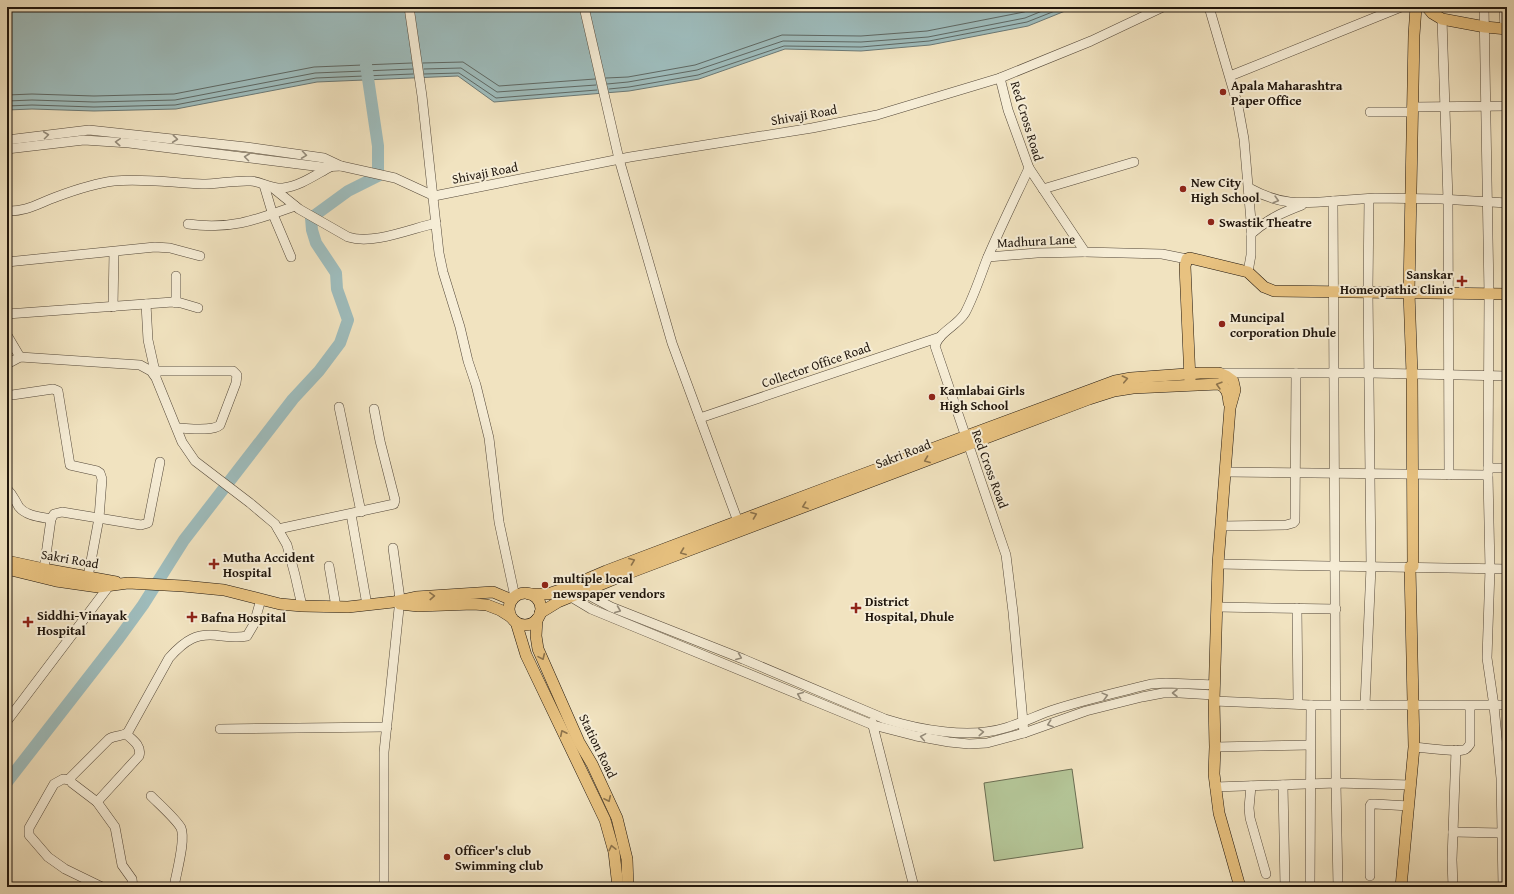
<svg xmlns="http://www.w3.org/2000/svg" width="1514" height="894" viewBox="0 0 1514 894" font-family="'Gentium Book Plus',serif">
<rect width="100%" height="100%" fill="#f1e3c0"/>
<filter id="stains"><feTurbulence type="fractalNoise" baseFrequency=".005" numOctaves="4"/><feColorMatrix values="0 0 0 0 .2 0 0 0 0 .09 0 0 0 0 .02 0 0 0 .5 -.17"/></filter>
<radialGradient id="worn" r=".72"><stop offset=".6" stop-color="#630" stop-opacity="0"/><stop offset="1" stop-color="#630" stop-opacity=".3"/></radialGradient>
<polygon fill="#b4c597" stroke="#6a6d52" points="1072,769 1083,848 994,861 984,783"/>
<polygon fill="#9ebcbc" stroke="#6b7976" points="13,7 1075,7 1028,26 930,45 861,51 785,49 699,79 629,91 494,102 458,76 317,82 176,109 94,111 32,109 7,110 7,8"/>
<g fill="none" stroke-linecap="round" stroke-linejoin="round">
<g stroke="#5e6864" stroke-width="1">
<polyline points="423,63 463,62 499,86 595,79"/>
<polyline points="424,69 461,68 497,92 596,85"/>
<polyline points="424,74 459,73 496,98 597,90"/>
<polyline points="606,78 628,77 695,65 782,35 861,36 927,31 1024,12 1036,7"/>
<polyline points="607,84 628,82 697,70 783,41 861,42 928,37 1025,18 1052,7"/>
<polyline points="609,89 629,87 698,75 784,46 861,47 929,41 1027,22 1065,7"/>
<polyline points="7,95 32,94 94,96 174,94 314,67 412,63"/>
<polyline points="7,101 32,100 94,102 175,100 315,73 413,69"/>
<polyline points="7,106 32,105 94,107 175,105 316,78 413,74"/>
</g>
<polyline stroke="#9ebcbc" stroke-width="12" points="7,782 119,638 143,605 184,540 293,399 319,371 340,343 348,320 337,289 336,273 316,243 312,230 311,218 348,191 378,176 378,146 366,65"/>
<defs>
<g id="minor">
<polyline points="409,7 422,96 439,253 443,272 460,327 468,361 476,385 489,438 499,522 515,597"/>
<polyline points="584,7 619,159 672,343 740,527"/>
<polyline points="1209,7 1238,106 1244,139 1251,221 1251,255 1248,272"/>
<polyline points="1484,7 1489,294 1488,475 1490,569 1487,658 1494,706 1501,778 1503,887"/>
<polyline points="1504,7 1505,30"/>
<polyline points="1442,19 1448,200 1449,475"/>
<polyline points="1230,76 1401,7"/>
<path d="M 1000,78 L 1008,110 L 1029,168 C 1015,198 1000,228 987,259 C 980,277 974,296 965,313 C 957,326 939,332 935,346 L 1006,555 L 1013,612 L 1024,733"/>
<polyline points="1412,107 1507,106"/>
<polyline points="1370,112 1412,112"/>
<polyline points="7,140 89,130 246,147 324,158 341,166 395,178 434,196 630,157 812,128 877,115 1000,78 1091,41 1163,7"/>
<polyline points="7,149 84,140 129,143 322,167 341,166"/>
<polyline points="1029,168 1085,252 1162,254 1187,259"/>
<polyline points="264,185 272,212 291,257"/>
<path d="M 273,188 L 299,209 L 348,237 C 373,245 410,229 436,223"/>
<path d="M 1249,188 C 1280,205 1299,204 1333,201"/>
<polyline points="1043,189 1134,162"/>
<path d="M 7,211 C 26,212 39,203 56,197 C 72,191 97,183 114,181 C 143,178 173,183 202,184 C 218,184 235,180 251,181 C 262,182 271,189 283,188 C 300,186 315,175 330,167"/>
<path d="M 188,224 C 230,230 256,220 295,206"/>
<path d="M 1251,234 C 1268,219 1281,213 1302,205"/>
<polyline points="988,257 1037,253 1085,252"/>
<polyline points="7,262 155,247 170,248 200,256"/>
<polyline points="176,276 176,303"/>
<polyline points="146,304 148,340 156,376"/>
<polyline points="113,307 114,252"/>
<polyline points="7,314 173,302 181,303 198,308"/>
<polyline points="7,335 20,357"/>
<polyline points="7,364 20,357 140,365 151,371 156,378 182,442 195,461 250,503 275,524 287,545 295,575 302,606"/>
<path d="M 155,371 L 233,371 L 237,375 L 236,383 L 220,425 C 212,432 187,428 177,428"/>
<polyline points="1221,373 1370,373 1507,376"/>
<polyline points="12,395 53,389 58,391 70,465 97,471 100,473 102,479 99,518 88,577"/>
<polyline points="339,407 361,512"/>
<polyline points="700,418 940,337"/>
<polyline points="1488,468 1507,468"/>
<polyline points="1226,472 1488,475"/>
<path d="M 7,489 C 14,496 14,499 19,507 C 26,516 41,517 51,519"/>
<polyline points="351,514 367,605"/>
<polyline points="1221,526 1286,525 1293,523 1295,521 1296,373"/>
<polyline points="278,529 394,504 395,500 380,441 374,409"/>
<polyline points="1218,564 1507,569"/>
<polyline points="329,566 336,607"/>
<polyline points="44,569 51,519 54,514 62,512 141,525 148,523 160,462"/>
<path d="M 583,592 L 611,607 L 743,659 L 885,719 C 920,730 969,739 1005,728 C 1023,723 1039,714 1056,709 C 1087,699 1119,692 1151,684 L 1166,683 L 1215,685"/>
<polyline points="571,597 591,609 873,725 916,736 949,742 969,744 987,743 1024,733 1086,711 1142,697 1163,693 1180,693 1214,695"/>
<polyline points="1217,607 1336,609"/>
<polyline points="1297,608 1298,704"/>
<polyline points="1214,701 1311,705 1507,705"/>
<polyline points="1365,705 1371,567 1368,291 1369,199"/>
<polyline points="7,721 112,582"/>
<polyline points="872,722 914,887"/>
<polyline points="220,729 387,727"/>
<polyline points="1215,747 1310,745"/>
<path d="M 1414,747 C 1426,748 1453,752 1463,750 C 1466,750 1468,747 1470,744 L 1470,706"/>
<polyline points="70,780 63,779 54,784 29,828 29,835 48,857 65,869 102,887"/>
<polyline points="1283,785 1285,887"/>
<polyline points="1251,786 1249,808 1250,818 1266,874"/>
<polyline points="1215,787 1336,783 1411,785"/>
<path d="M 151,796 C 159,804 176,819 181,828 C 186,840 176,874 174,887"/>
<path d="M 97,802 L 139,756 C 142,746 133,740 126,734"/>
<polyline points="1453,832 1502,833"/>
<polyline points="1370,876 1370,806 1371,804 1375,804 1409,806"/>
<path d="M 133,887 L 132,879 L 122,865 L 115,827 L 97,802 L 72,783 L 70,778 L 109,739 C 115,735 122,737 128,732 L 169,658 C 185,640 197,632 221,636 C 230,637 238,638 247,636 L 254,624 L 261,599"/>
<polyline points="384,887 384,752 400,599 393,548"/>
<polyline points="1310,887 1311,705"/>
<polyline points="1338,887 1336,783 1333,201 1375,198 1441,199 1507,203"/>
<polyline points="1453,887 1452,860 1456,750"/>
</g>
<g id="major">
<polyline points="1427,7 1432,13 1442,19 1485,27 1507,29"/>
<polyline points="1190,380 1185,266 1187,259 1190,258 1248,272 1264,287 1274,291 1507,294"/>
<polyline points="7,561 44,569 116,582"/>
<polyline points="7,569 56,581 98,587 128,583 183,586 224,590 280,604 302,606 348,607 393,602 416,597 493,592 512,600"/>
<circle cx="525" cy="609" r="16"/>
<polyline points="529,594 548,594 566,588 606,571 834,485 1115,381 1131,378 1200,373 1219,373 1226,376 1233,381 1235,390 1230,408 1218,564 1214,701 1215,747 1214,774 1219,813 1240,887"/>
<polyline points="400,604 418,606 473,604 487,605 500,610 511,617"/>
<path d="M 540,613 L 558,602 L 629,573 L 1089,399 L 1114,391 L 1133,388 L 1219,384 C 1228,388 1228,395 1229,403"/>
<polyline points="537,619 536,636 538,649 579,742 592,764 617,818 627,859 628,887"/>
<polyline points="516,622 526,655 605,820 614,852 618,887"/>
<polyline points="1401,887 1414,747 1410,567 1413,566 1412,374 1409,292 1414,35 1416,7"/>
</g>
</defs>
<use href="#minor" stroke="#544839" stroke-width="10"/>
<use href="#major" stroke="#1f150c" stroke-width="12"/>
<use href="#minor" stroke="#f6edd6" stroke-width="9"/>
<use href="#major" stroke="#e8c280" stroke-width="11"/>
</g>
<defs><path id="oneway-chevron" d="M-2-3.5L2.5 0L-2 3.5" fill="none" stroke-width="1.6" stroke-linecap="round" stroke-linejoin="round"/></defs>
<g stroke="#958c7b">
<use href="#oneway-chevron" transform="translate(46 135) rotate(-7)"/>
<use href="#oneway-chevron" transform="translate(175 139) rotate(6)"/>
<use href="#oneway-chevron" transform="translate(118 142) rotate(-176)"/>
<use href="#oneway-chevron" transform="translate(304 155) rotate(8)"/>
<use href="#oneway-chevron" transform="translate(247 157) rotate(-173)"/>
<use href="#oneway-chevron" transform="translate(1276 200) rotate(16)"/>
<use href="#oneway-chevron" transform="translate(618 610) rotate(22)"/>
<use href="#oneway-chevron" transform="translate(739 657) rotate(22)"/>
<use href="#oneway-chevron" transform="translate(1175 693) rotate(180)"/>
<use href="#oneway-chevron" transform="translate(800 695) rotate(-158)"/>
<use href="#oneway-chevron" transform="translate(1105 696) rotate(-15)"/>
<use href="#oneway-chevron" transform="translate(1050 724) rotate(161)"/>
<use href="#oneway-chevron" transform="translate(981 732) rotate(-4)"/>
<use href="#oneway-chevron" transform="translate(923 737) rotate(-170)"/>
</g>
<g stroke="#8e744c">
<use href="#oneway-chevron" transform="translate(1125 379) rotate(-12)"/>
<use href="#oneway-chevron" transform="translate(1219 385) rotate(-164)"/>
<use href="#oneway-chevron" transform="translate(927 460) rotate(159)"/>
<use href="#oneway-chevron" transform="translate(805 506) rotate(160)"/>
<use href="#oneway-chevron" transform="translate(754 515) rotate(-21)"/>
<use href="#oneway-chevron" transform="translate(683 552) rotate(159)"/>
<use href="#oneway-chevron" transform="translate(632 561) rotate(-21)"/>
<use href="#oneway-chevron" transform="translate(432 596) rotate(-3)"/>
<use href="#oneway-chevron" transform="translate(542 657) rotate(66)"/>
<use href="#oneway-chevron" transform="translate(563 733) rotate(-116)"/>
<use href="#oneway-chevron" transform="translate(608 799) rotate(65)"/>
<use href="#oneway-chevron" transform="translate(612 848) rotate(-103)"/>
</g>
<g fill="#8f2418" stroke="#f6edd6" stroke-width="1.5">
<circle cx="1223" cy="92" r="4"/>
<circle cx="1183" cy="189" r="4"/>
<circle cx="1211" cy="222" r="4"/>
<path d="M1460 275h4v4h4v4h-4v4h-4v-4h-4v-4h4z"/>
<circle cx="1222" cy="324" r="4"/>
<circle cx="932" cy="397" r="4"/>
<path d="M212 558h4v4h4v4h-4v4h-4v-4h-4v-4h4z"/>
<circle cx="545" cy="585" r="4"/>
<path d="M854 602h4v4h4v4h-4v4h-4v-4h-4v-4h4z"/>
<path d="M190 611h4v4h4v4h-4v4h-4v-4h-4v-4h4z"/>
<path d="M26 616h4v4h4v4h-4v4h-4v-4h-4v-4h4z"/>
<circle cx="447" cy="857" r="4"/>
</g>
<g text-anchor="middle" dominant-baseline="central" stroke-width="4" stroke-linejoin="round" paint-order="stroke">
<g font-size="13" font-weight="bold" fill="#1f150c" stroke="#f6edd6" text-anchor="start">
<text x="1231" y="85">Apala Maharashtra<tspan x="1231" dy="15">Paper Office</tspan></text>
<text x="1191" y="182">New City<tspan x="1191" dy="15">High School</tspan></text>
<text x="1219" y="222">Swastik Theatre</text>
<text x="1453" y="274" text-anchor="end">Sanskar<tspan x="1453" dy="15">Homeopathic Clinic</tspan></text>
<text x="1230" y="317">Muncipal<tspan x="1230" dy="15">corporation Dhule</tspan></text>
<text x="940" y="390">Kamlabai Girls<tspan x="940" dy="15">High School</tspan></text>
<text x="223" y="557">Mutha Accident<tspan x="223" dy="15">Hospital</tspan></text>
<text x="553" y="578">multiple local<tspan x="553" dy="15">newspaper vendors</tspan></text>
<text x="865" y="601">District<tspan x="865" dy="15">Hospital, Dhule</tspan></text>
<text x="37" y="615">Siddhi-Vinayak<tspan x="37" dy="15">Hospital</tspan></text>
<text x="201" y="617">Bafna Hospital</text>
<text x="455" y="850">Officer's club<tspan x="455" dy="15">Swimming club</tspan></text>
</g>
<g font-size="13" fill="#1f150c" stroke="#f6edd6">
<text transform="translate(804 115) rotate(-10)">Shivaji Road</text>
<text transform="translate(1027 121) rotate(73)">Red Cross Road</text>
<text transform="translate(485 173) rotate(-11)">Shivaji Road</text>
<text transform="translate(1036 241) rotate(-3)">Madhura Lane</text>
<text transform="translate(816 365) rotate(-19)">Collector Office Road</text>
<text transform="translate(903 454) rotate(-21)">Sakri Road</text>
<text transform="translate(990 469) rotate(70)">Red Cross Road</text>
<text transform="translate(70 559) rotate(10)">Sakri Road</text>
<text transform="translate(598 746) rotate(64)">Station Road</text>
</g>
</g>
<rect width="1514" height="894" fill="none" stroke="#f1e3c0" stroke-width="24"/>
<rect x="8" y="8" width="1498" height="878" fill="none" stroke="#1f150c" stroke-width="2"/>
<rect x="12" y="12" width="1490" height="870" fill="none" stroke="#1f150c"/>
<rect width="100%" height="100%" filter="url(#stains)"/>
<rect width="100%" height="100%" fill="url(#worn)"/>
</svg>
